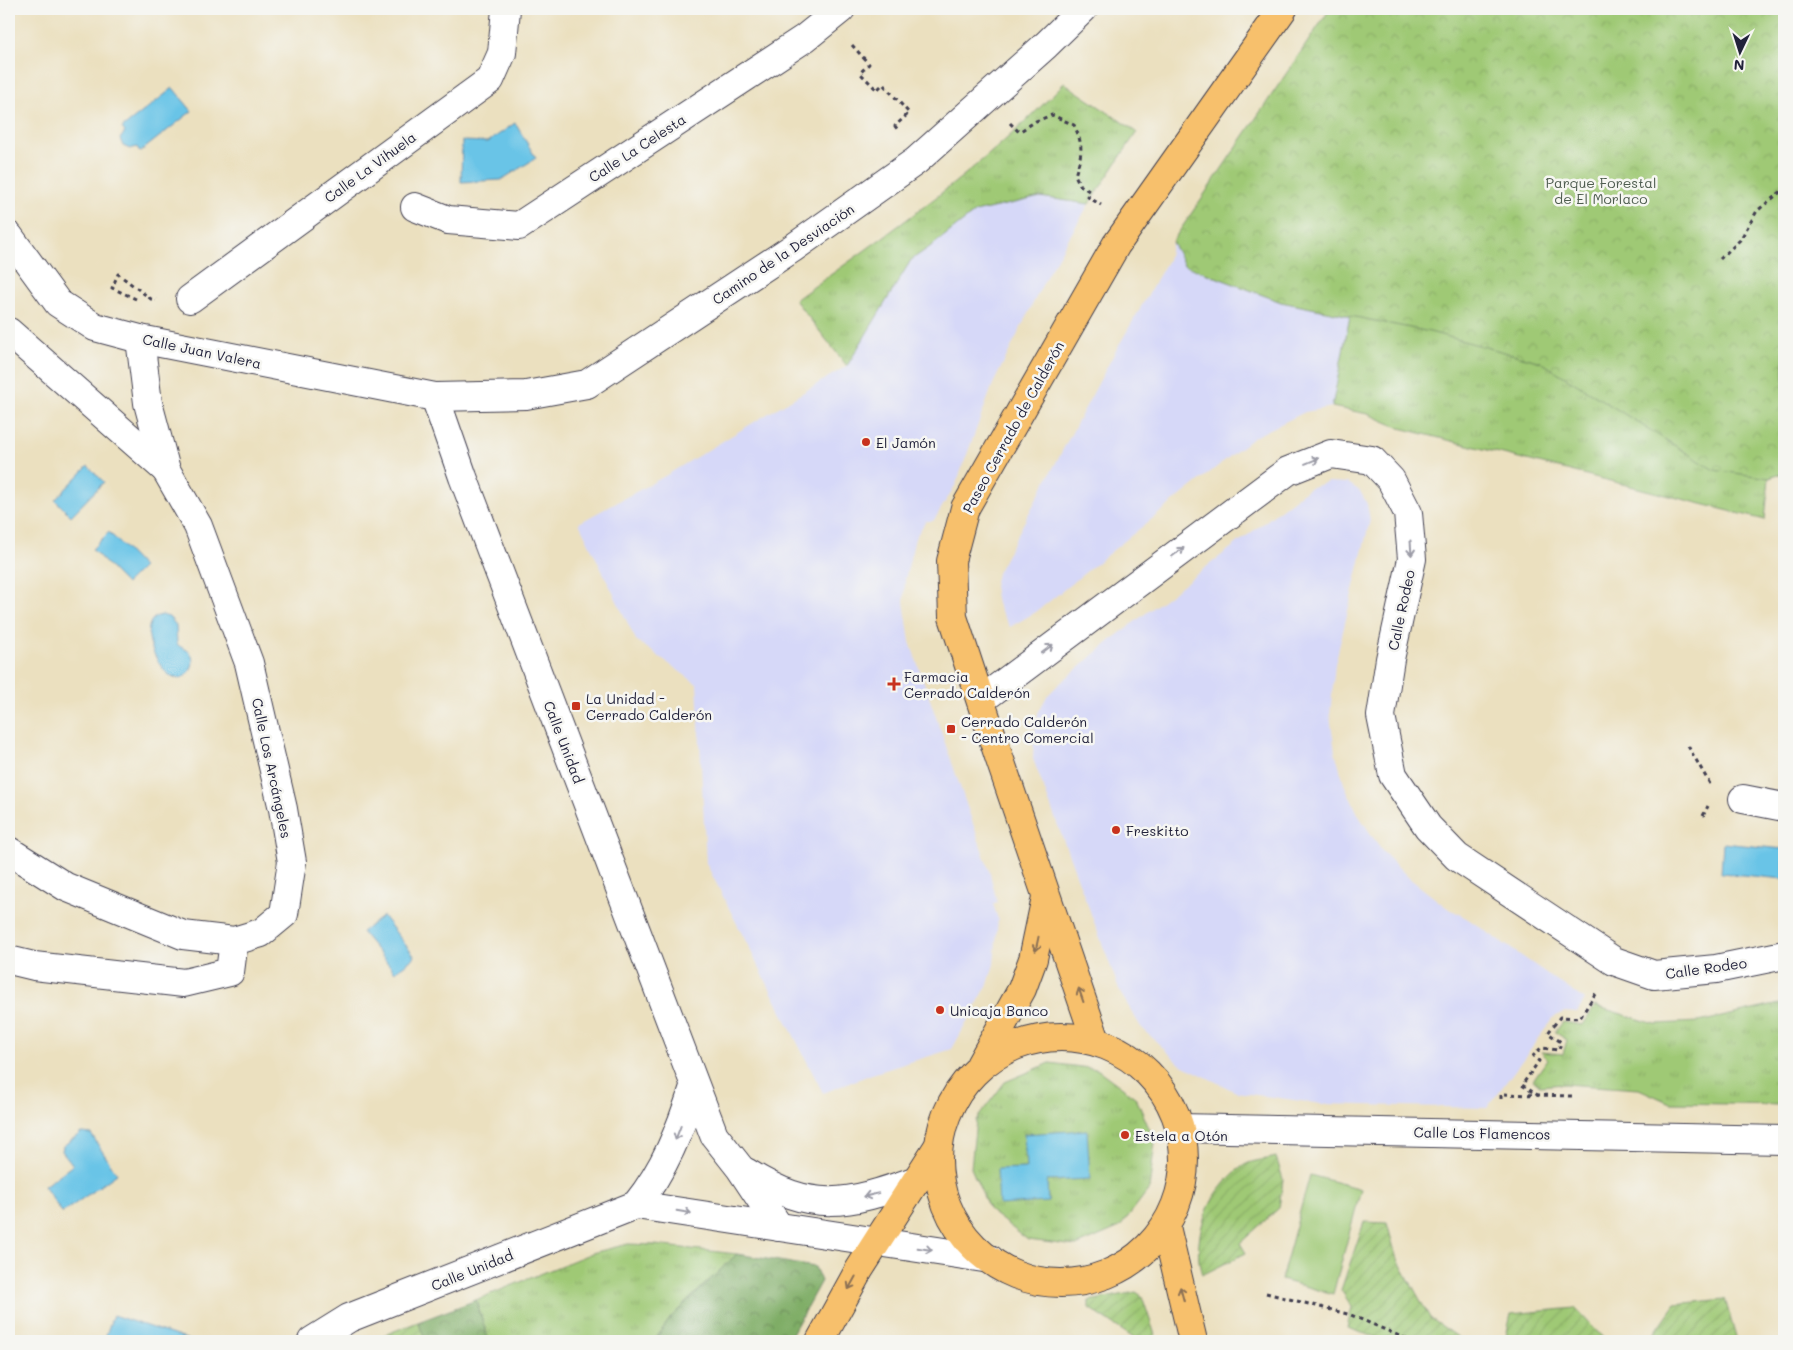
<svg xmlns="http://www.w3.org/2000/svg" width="1793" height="1350" viewBox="0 0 1793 1350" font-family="Mali,sans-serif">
<defs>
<pattern id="grass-tufts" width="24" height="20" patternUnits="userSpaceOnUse" patternTransform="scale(1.25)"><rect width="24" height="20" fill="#9fc975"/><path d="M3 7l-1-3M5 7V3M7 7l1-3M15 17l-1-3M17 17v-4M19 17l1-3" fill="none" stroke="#89ac66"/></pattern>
<pattern id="forest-crowns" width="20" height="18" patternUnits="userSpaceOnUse" patternTransform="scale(1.25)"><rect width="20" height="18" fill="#7fad66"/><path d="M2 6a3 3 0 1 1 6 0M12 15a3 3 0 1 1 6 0" fill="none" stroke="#688c55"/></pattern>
<pattern id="park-crowns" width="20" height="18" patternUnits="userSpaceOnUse" patternTransform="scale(1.25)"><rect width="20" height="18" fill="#9fc975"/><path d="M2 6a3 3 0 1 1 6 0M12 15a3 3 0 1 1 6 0" fill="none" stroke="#89ac66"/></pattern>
<pattern id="garden-furrows" width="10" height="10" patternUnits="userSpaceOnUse" patternTransform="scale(1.25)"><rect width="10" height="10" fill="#9fc975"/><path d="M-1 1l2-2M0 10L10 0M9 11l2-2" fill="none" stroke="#89ac66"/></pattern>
</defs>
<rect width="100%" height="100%" fill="#f6f6f2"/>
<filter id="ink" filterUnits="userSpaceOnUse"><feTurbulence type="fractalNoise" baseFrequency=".02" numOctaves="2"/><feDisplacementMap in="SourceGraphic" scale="10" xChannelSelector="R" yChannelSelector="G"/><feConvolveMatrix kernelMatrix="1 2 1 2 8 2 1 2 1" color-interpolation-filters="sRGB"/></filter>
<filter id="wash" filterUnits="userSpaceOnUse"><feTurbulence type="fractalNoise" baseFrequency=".0096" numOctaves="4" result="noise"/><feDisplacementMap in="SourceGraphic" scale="20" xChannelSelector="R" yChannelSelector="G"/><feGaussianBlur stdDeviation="1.12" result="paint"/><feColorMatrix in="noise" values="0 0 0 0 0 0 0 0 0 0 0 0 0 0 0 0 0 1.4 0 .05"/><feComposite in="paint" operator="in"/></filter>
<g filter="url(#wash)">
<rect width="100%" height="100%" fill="#ebe0bf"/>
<g fill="#d6d8f8">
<polygon points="1040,197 1089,204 1047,275 993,384 956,484 936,517 933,521 926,521 915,538 905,580 904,602 910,642 989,870 997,902 993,904 998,919 994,964 988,984 952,1049 872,1074 823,1093 706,863 697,684 636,640 579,523 665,476 847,366 911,260 934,244 975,211"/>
<polygon points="1172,242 1184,265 1281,302 1350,316 1332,407 1305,412 1254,437 1036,612 1010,627 997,604 994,586 997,573 1115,352 1168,260"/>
<polygon points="1328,482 1348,483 1360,491 1367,504 1370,520 1335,664 1330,715 1335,752 1344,784 1359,816 1382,851 1409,878 1446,907 1468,919 1585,1000 1577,1013 1565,1012 1554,1017 1487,1108 1322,1104 1236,1092 1180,1064 1141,1027 1121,994 1033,759 1034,734 1038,713 1047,696 1058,685 1115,637 1309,488"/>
</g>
<g fill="url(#grass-tufts)" stroke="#607658" fill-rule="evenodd">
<path d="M 1064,83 L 1137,132 L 1089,204 L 1040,197 L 975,212 L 934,244 L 911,260 L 847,366 L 795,300 C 888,234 985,167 1064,83 Z"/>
<polygon points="1444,263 1784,473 1769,478 1765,520 1400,428 1368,414 1332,407 1350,316"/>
<polygon points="1784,1003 1784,1105 1670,1103 1639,1089 1564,1084 1540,1086 1533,1080 1548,1059 1541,1052 1563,1054 1567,1040 1555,1032 1563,1022 1583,1025 1595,1006 1655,1024 1699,1022"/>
<path d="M 1050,1063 L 1097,1069 L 1136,1098 L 1155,1142 L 1149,1189 L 1120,1227 L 1076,1246 L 1028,1240 L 990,1211 L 971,1168 L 976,1120 L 1005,1082 ZM 1026,1168 L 1047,1181 L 1048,1202 L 997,1170 Z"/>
<polygon points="628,1244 655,1245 737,1254 672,1316 654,1341 489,1341 476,1300 592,1253"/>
</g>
<g fill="url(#forest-crowns)" stroke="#506850">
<polygon points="737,1254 815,1267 821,1281 788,1341 654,1341 672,1316"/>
<polygon points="476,1300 489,1341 426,1341 418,1322"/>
</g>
<polygon fill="url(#park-crowns)" stroke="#607658" points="1330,9 1784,9 1784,473 1769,478 1714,470 1541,362 1430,332 1281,302 1184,265 1172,242"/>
<g fill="url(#garden-furrows)" stroke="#607658">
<path d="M 1276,1157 L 1283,1179 L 1279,1208 L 1240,1243 L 1246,1253 L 1202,1275 C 1190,1236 1210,1189 1243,1166 C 1251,1160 1266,1160 1276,1157 Z"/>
<polygon points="1364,1222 1387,1223 1396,1256 1430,1318 1464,1341 1387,1341 1347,1328 1352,1307 1341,1290"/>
<polygon points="1136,1292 1142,1296 1157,1341 1138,1341 1089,1308 1089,1301"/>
<polygon points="1725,1299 1737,1341 1649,1341 1675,1304"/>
<polygon points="1575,1308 1606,1341 1505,1341 1511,1314"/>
<polygon points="418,1322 426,1341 368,1341"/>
</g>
<polygon fill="#9fc975" stroke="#607658" points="1310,1175 1361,1189 1333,1294 1281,1280"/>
<g fill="#69c4e7" stroke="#467391">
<polygon points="173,88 192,111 140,152 137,147 130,149 123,146 120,139 125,132 122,128"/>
<polygon points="515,123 536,158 501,180 461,182 462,141 488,142"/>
<polygon points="88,466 104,482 71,516 55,500"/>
<polygon points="109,532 143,567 126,584 92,549"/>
<path d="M 162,615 L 169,617 L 176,625 L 177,644 C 180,647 183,648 187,650 C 198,658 192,673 182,678 C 178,678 174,678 171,676 C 156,667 134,619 162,615 Z"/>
<polygon points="1723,843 1784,849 1784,879 1721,873"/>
<polygon points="383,916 415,957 395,972 362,932"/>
<polygon points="1087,1130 1090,1179 1047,1181 1048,1202 999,1205 997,1169 1026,1168 1024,1134"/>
<polygon points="81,1133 91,1134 117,1174 62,1213 44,1186 73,1165 62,1151 63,1146"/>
<polygon points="113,1315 192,1341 104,1341"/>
</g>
</g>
<g filter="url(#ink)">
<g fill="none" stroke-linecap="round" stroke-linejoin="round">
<defs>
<g id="minor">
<polyline points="415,207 448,220 519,226 805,38 841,9"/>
<polyline points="9,236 58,303 95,327 140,339 435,397 526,395 587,384 793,248 916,161 1046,45 1083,9"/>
<polyline points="190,299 490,80 502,53 506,9"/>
<polyline points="9,332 166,470"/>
<polyline points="435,397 463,477 714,1135 740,1168 779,1227"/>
<polyline points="981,700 1288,471 1331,454 1372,460 1391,480 1408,513 1412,559 1390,659 1381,716 1393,775 1428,827 1457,857 1614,961 1654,975 1716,969 1784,955"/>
<polyline points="1743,799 1784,807"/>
<polyline points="9,851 66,887 183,935 234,941 261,933 284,914 292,862 283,809 249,663 198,526 166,470 148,403 140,339"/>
<polyline points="9,960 34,966 184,983 230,972 234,941"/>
<polyline points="1179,1128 1784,1140"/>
<path d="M 746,1172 C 813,1214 846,1205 917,1180"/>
<polyline points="636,1205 990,1259"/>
<path d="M 312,1341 L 349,1318 L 636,1205 C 665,1169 680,1130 694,1087"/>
</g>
<g id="major">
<circle cx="1061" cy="1160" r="123"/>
<polyline points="1096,1041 999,757 953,617 951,561 965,508 1116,245 1283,9"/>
<polyline points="980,1065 1022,989 1033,959 1046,897"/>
<polyline points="1167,1231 1193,1341"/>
<polyline points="820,1341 859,1270 937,1148"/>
</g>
</defs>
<use href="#minor" stroke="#403e4f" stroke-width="30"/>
<use href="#major" stroke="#403e4f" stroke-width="30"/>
<g stroke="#403e4f" stroke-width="3" stroke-dasharray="4 4" stroke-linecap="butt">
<polyline points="852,45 869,64 860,73 877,90 883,84 909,113 895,126 898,130"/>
<path d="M 1010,123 L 1019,132 L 1036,121 L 1052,115 L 1074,125 C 1084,146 1082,154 1075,175 L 1080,185 L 1089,191 L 1088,197 L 1101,205"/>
<polyline points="1720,259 1740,240 1757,211 1784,189"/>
<polyline points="136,299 112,288 118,274 151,299 156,300"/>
<polyline points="1688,746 1710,784"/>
<polyline points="1703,816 1708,806"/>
<polyline points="1539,1096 1522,1085 1539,1061 1533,1056 1541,1048 1559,1050 1561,1042 1548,1033 1560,1017 1580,1018 1597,991"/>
<polyline points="1501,1099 1501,1094 1572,1096 1572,1099"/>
<polyline points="1266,1293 1351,1315 1411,1341"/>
</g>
<use href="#minor" stroke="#fff" stroke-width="28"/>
<use href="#major" stroke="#f7c06c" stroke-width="28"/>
</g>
<defs><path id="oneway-shaft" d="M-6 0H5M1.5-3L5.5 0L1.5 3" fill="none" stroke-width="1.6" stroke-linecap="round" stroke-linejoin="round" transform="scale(1.25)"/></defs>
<g stroke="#9c9ca7">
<use href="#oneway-shaft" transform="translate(1312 461) rotate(-22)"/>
<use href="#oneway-shaft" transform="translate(1411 548) rotate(86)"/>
<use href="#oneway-shaft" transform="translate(1178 552) rotate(-37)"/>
<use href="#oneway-shaft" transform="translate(1047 649) rotate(-37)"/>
<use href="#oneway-shaft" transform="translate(678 1133) rotate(111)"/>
<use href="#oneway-shaft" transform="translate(871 1195) rotate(166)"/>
<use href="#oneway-shaft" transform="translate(684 1212) rotate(9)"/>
<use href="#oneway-shaft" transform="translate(925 1249) rotate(9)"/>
</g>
<g stroke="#8c7154">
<use href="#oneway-shaft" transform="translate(1037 944) rotate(102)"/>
<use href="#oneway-shaft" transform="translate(1081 995) rotate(-109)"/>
<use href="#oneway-shaft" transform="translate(852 1283) rotate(119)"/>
<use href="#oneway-shaft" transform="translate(1182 1294) rotate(-105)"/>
</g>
</g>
<g fill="#c8321e" stroke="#f6f6f2" stroke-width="2">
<circle cx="866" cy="442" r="5"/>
<path d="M891.5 676.5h5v5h5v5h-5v5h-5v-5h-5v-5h5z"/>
<rect x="571" y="701" width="10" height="10" rx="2.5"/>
<rect x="946" y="724" width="10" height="10" rx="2.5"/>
<circle cx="1116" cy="830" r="5"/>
<circle cx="940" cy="1010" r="5"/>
<circle cx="1125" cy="1135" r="5"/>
</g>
<g text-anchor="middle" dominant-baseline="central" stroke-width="5" stroke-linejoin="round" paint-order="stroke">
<g font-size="14" fill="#22223b" stroke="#f6f6f2">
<text transform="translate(637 148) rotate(-33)">Calle La Celesta</text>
<text transform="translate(370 167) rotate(-36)">Calle La Vihuela</text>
<text transform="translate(783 254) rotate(-34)">Camino de la Desviación</text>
<text transform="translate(202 351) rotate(12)">Calle Juan Valera</text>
<text transform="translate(1013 427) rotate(-61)">Paseo Cerrado de Calderón</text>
<text transform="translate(1401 610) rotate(-78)">Calle Rodeo</text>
<text transform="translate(564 742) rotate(69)">Calle Unidad</text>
<text transform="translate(272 768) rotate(78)">Calle Los Arcángeles</text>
<text transform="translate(1706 968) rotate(-8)">Calle Rodeo</text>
<text transform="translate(1482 1133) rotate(1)">Calle Los Flamencos</text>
<text transform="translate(472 1270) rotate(-22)">Calle Unidad</text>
</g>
<g font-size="14" fill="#4e5c4f" stroke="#f6f6f2">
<text x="1601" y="182">Parque Forestal<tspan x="1601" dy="16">de El Morlaco</tspan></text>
</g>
<g font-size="14" fill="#22223b" stroke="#f6f6f2" text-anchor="start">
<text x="876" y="442">El Jamón</text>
<text x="904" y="676">Farmacia<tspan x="904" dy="16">Cerrado Calderón</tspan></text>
<text x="586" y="698">La Unidad -<tspan x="586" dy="16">Cerrado Calderón</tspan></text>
<text x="961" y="721">Cerrado Calderón<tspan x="961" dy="16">- Centro Comercial</tspan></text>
<text x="1126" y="830">Freskitto</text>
<text x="950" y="1010">Unicaja Banco</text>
<text x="1135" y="1135">Estela a Otón</text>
</g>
</g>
<rect width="1793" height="1350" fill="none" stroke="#f6f6f2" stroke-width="30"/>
<g transform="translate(1740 52) rotate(184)" stroke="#f6f6f2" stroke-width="4" paint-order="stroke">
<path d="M0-4L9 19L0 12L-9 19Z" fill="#22223b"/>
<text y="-8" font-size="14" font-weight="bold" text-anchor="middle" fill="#22223b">N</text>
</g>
</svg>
